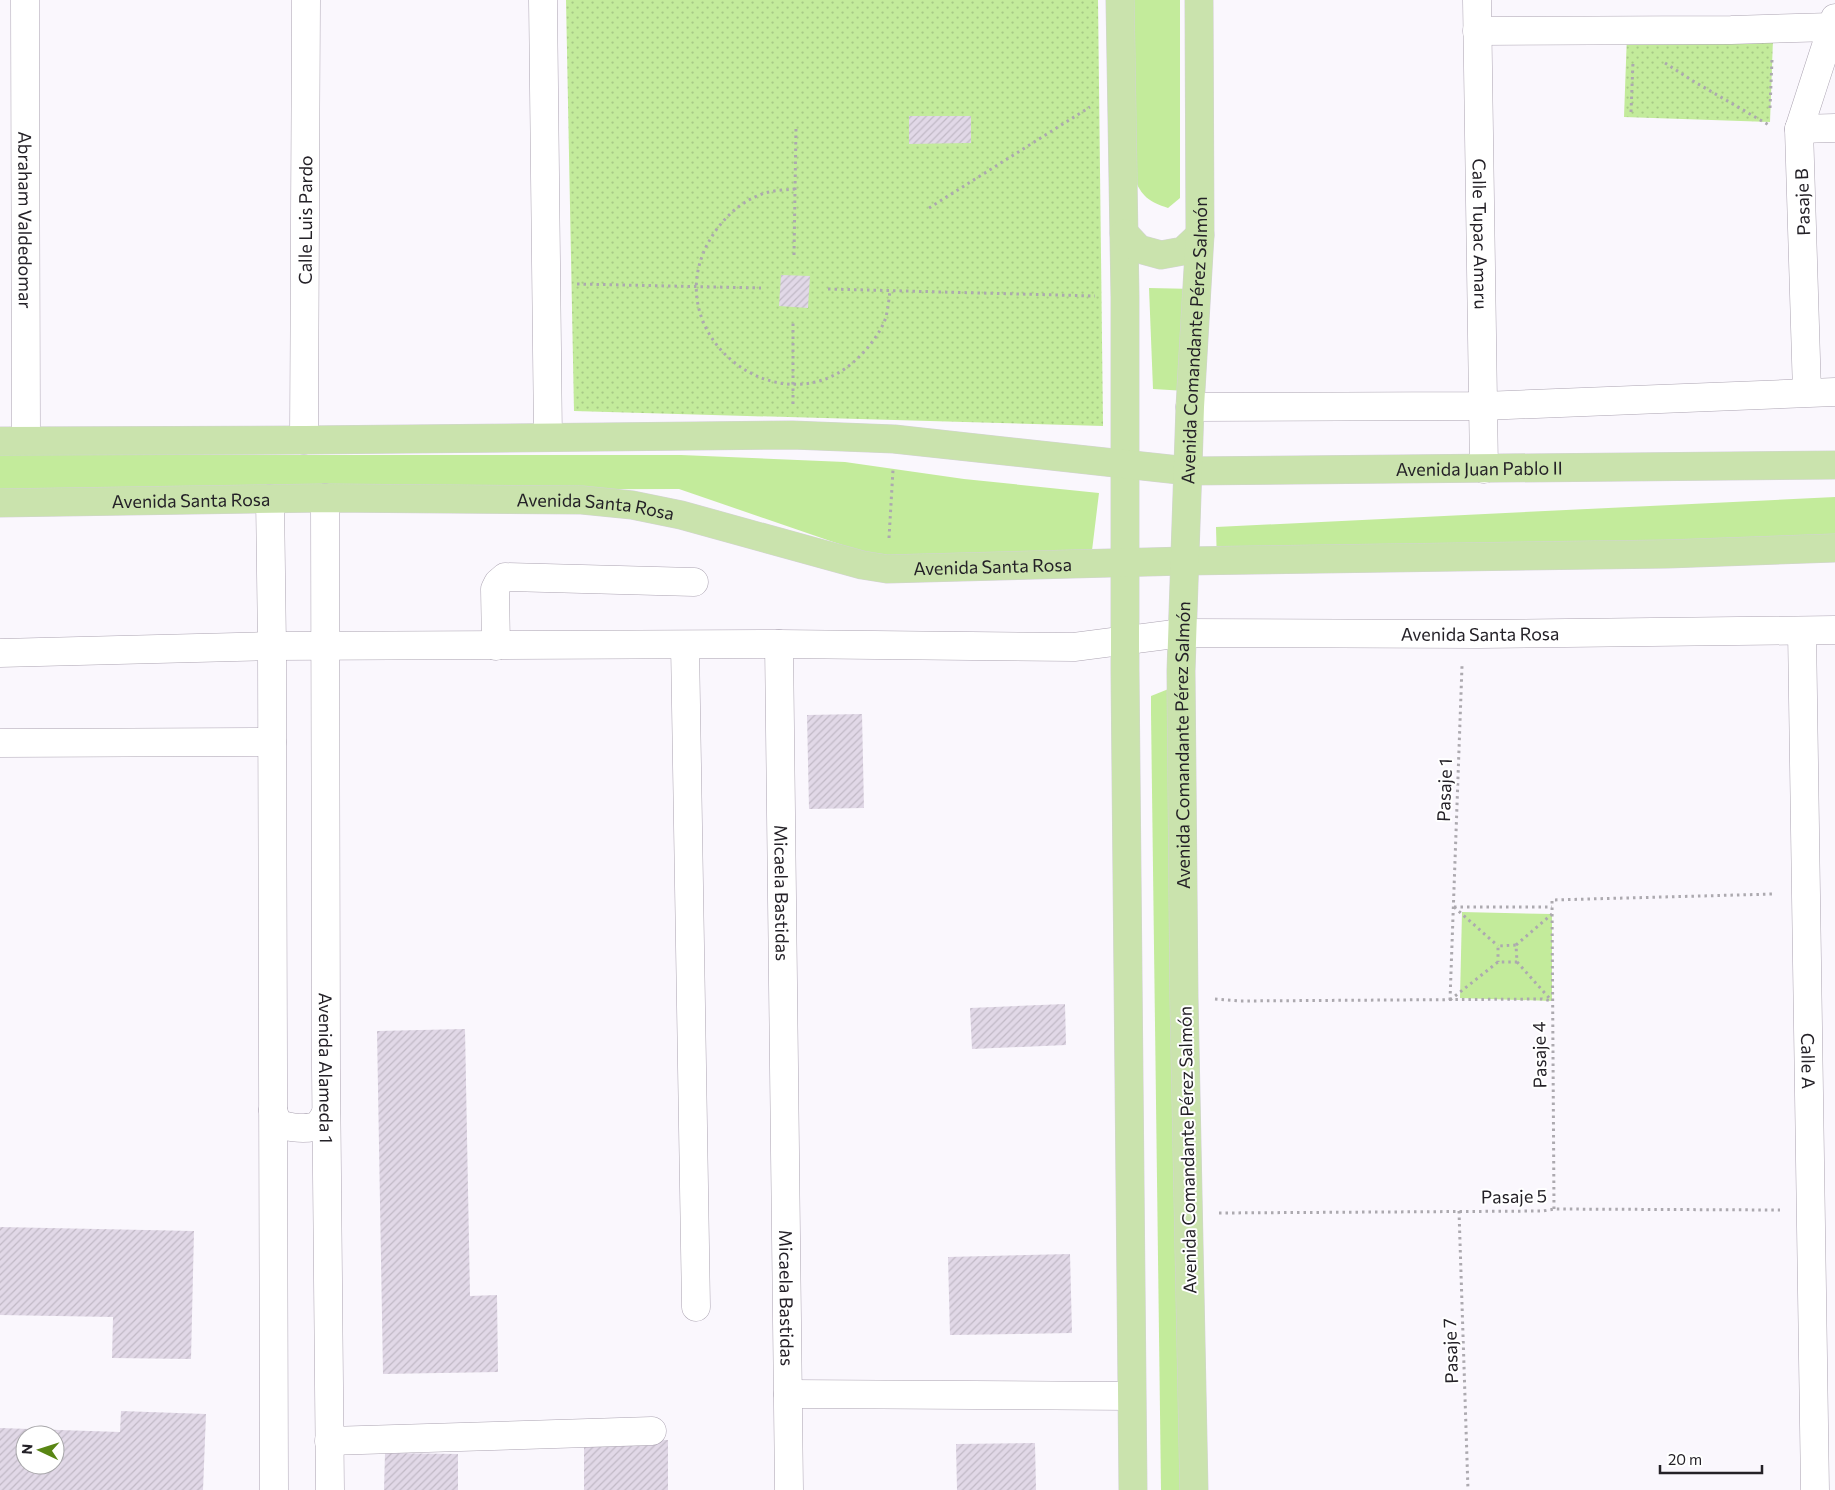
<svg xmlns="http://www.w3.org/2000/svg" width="1835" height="1490" viewBox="0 0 1835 1490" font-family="Commissioner,sans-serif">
<defs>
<pattern id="park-dots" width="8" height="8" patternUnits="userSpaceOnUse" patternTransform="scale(1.25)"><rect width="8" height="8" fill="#c3eb9b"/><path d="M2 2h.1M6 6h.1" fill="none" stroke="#a7c986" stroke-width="1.8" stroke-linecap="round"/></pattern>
<pattern id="building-hatch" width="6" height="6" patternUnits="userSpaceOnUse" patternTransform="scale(1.25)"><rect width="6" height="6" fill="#e1d8e7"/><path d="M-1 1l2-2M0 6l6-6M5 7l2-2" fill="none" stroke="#c1b9c6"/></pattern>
</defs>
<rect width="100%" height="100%" fill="#faf7fd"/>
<g fill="#c3eb9b">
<path d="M 1134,0 L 1180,0 L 1180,198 L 1168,208 C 1149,202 1141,196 1134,177 Z"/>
<polygon points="1149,288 1196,289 1186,391 1153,389"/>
<polygon points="0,455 681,455 845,462 964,479 1099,493 1090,567 871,555 679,489 0,491"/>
<polygon points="1835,497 1835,543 1217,566 1216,527"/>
<polygon points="1171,688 1190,1490 1161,1490 1151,713 1151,696"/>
<polygon points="1462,912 1552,914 1552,1001 1460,998"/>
</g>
<g fill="url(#park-dots)">
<polygon points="566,0 1098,0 1103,426 574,411"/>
<polygon points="1627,34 1773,39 1770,122 1624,117"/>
</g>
<g fill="url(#building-hatch)" fill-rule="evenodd">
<polygon points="909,116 971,116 971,143 909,144"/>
<polygon points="781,275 810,276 808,308 779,306"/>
<polygon points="862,714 864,808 809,809 807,715"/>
<polygon points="1065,1004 1066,1045 972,1049 970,1008"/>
<polygon points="465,1029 470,1296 497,1295 498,1372 383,1374 377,1031"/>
<polygon points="0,1227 194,1231 191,1359 112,1358 113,1317 0,1315"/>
<polygon points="1070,1254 1072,1333 950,1335 948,1257"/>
<path d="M 121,1411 L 206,1414 L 203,1490 L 0,1490 L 0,1428 L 120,1432 ZM 25,1435 L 55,1435 L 55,1465 L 25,1465 Z"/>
<polygon points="668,1440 668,1490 584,1490 584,1441"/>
<polygon points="1035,1443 1036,1490 957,1490 956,1444"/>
<polygon points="385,1453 458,1454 458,1490 384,1490"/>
</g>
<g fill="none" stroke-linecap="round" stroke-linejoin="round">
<defs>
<g id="minor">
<path id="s1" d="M 25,0 L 26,440"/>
<polyline points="543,0 548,437"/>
<path id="s2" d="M 1477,0 L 1484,469"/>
<polyline points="1477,31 1731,30 1832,27"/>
<polyline points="1799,129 1835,128"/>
<polyline points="1807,392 1799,129 1835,18"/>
<polyline points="1190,407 1483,406 1835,392"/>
<path id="s3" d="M 304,440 L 306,0"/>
<path id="s4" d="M 325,498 L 326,1069 L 330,1490"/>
<polyline points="270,499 272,646 274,1490"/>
<path id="s5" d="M 1802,631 L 1815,1490"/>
<path id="s6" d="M 779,644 L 789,1490"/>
<polyline points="685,645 696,1307"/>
<polyline points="496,646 495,589 498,583 505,577 694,582"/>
<path id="s7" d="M 0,653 L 272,646 L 779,644 L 1074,647 L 1182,633 L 1479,634 L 1835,630"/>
<polyline points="0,743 272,742"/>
<path d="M 273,1110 C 274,1113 275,1118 277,1121 C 281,1128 305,1129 312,1127 C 319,1126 323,1119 326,1113"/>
<polyline points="788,1394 1131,1396"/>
<polyline points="329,1441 652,1431"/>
</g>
<g id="major">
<polyline points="1120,0 1125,297 1125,670 1133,1490"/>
<polyline points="1124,233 1139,249 1161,255 1183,251 1200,235"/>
<path id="s8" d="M 0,441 L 304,440 L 792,435 L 894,439 L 1188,471 L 1835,465"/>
<path id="s9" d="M 0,503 L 325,498 L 582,500 L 632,505 L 681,515 L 862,565 L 887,569 L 1185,561 L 1668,554 L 1835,548"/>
<path id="s10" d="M 1194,1490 L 1184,997 L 1181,671 L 1190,407 L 1200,235 L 1199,0"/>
</g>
</defs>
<use href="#minor" stroke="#aca4b2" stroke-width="29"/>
<use href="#major" stroke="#d3d3d4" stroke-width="29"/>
<g stroke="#aca9af" stroke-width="3" stroke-dasharray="2.5 4" stroke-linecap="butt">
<polyline points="1665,63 1693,81 1769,125"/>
<polyline points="1770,108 1772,60"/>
<polyline points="1631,112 1633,62"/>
<path d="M 795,189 C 786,190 775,190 765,193 C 739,201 719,222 707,245 C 659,339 784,432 859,357 C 870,346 881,332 886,317 C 888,308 889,299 890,291"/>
<polyline points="929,208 1090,107"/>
<polyline points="794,255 796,127"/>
<polyline points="577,284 761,288"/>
<polyline points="828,289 1095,296"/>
<polyline points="793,404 793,322"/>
<polyline points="889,538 893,470"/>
<polyline points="1454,907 1552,907"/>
<polyline points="1454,907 1498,946"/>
<polyline points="1516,945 1552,914"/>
<polyline points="1517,962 1551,1000"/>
<polyline points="1215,999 1239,1001 1542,999 1552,1001"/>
<polyline points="1450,1000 1462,666"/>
<polyline points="1450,1000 1498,962 1517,962 1516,945 1498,946 1498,962"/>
<polyline points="1554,1209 1552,900 1774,894"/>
<polyline points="1459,1211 1468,1490"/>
<polyline points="1219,1213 1543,1211 1554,1209 1780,1210"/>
</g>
<use href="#minor" stroke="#fff" stroke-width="28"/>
<use href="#major" stroke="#cae3ad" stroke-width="28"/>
</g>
<g text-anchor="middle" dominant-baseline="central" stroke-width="4" stroke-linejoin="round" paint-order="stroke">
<g font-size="18" fill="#242127" stroke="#fff">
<text transform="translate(1802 202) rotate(-92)">Pasaje B</text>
<text stroke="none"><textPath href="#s1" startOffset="220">Abraham Valdedomar</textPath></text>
<text stroke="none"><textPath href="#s3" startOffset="220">Calle Luis Pardo</textPath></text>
<text stroke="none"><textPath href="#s2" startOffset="234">Calle Tupac Amaru</textPath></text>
<text stroke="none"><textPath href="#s10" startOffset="1150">Avenida Comandante Pérez Salmón</textPath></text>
<text stroke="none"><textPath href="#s8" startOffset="1481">Avenida Juan Pablo II</textPath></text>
<text stroke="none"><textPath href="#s9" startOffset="191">Avenida Santa Rosa</textPath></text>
<text stroke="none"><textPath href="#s9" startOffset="596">Avenida Santa Rosa</textPath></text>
<text stroke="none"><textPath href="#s9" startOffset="1001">Avenida Santa Rosa</textPath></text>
<text stroke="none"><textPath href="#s7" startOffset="1481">Avenida Santa Rosa</textPath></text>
<text stroke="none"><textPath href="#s10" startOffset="745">Avenida Comandante Pérez Salmón</textPath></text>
<text transform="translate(1444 790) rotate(-88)">Pasaje 1</text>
<text stroke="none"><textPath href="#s6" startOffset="249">Micaela Bastidas</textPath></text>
<text transform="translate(1539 1055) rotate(-91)">Pasaje 4</text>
<text stroke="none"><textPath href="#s5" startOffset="430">Calle A</textPath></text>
<text stroke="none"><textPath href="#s4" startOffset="570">Avenida Alameda 1</textPath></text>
<text transform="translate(1187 1150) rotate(-91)">Avenida Comandante Pérez Salmón</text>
<text transform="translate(1514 1196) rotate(-1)">Pasaje 5</text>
<text stroke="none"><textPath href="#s6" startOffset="654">Micaela Bastidas</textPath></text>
<text transform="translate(1450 1351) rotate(-92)">Pasaje 7</text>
</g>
</g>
<g transform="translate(40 1450) rotate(274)"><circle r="24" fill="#ffffff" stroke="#a7a6a9"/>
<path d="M0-4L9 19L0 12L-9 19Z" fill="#598614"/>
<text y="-8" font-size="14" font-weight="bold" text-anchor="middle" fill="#242127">N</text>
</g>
<path d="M1660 1465v8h102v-8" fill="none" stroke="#242127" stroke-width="2.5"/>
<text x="1668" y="1465" font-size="15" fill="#242127" stroke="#ffffff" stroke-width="4" paint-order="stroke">20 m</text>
</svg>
